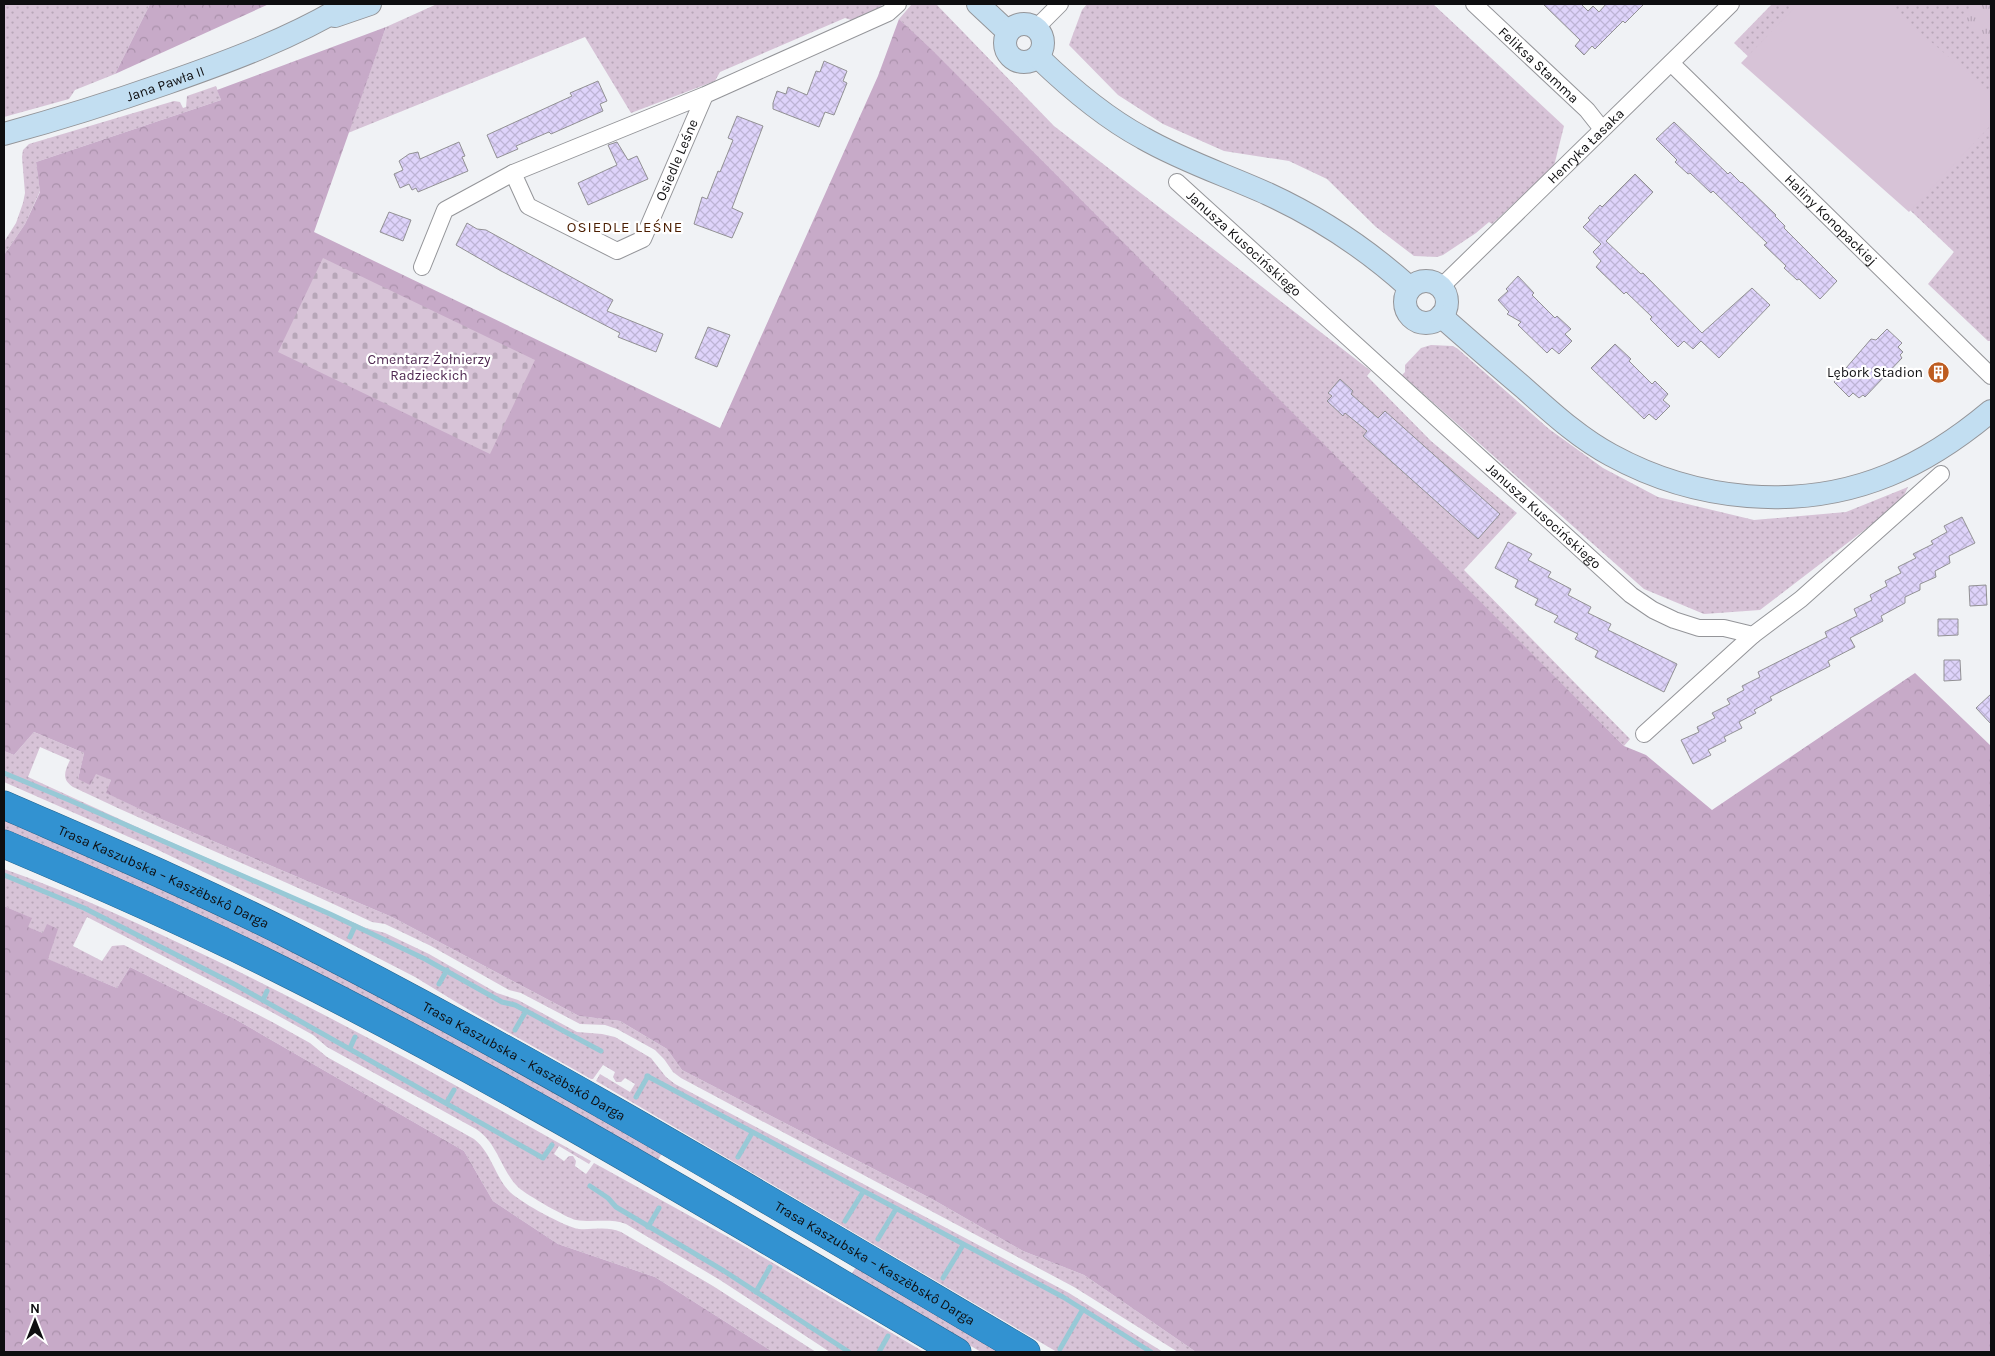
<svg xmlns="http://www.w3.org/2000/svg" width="1995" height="1356" viewBox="0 0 1995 1356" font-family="Karla,sans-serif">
<defs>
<pattern id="grass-dots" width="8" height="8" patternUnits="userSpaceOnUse" patternTransform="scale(1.25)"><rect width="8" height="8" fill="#d7c3d7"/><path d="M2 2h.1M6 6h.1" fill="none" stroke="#b7a6b8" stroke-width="1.8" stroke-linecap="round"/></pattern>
<pattern id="forest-crowns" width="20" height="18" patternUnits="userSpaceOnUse" patternTransform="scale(1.25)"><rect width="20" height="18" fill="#c7aac8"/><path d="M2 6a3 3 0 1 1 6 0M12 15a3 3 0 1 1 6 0" fill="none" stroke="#aa91ab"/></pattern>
<pattern id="cemetery-stones" width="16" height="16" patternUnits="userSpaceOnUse" patternTransform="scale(1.25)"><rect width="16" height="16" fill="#d7c3d7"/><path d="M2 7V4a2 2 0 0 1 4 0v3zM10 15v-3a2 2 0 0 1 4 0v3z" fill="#b7a6b8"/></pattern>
<pattern id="park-tufts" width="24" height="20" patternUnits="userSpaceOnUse" patternTransform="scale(1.25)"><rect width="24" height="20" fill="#d7c3d7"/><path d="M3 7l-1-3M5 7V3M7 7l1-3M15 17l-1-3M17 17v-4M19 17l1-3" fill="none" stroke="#b7a6b8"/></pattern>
<pattern id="building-cross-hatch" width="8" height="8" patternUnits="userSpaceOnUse" patternTransform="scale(1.25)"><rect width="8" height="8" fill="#ded3fa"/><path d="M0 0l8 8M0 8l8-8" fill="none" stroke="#bdb4d5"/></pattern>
</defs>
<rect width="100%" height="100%" fill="#f0f2f5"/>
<g fill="url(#grass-dots)">
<polygon points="4,4 150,4 115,74 75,90 69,99 4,117"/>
<polygon points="437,4 883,4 879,8 854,21 845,18 720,72 715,81 631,113 585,37 348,133 386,27"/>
<polygon points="912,4 936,4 1054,126 1371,371 1367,376 1431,441 1517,513 1464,570 1630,739 1624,746 899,19"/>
<polygon points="1087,4 1433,4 1564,126 1554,166 1492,224 1489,222 1476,233 1443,255 1437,257 1414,256 1376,227 1327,179 1289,161 1224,151 1163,124 1118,95 1069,45 1082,10"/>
<polygon points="1772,4 1991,4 1991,341 1988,341 1928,284 1954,252 1734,43"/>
<polygon points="216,86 221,100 36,162 40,191 25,224 4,255 4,242 16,223 23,203 25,193 22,157 23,150 29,144 174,101 180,102 183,108 186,107 187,96"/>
<polygon points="1431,345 1453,346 1458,349 1549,429 1603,468 1658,497 1754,520 1846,512 1908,487 1901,502 1760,610 1704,614 1644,589 1402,375 1405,372 1405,365 1421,348"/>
<path d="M 34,732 L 84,753 L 78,779 L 96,773 L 111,780 L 107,793 L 154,816 L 392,917 L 579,1016 L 620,1021 L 667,1049 L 682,1070 L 932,1199 L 1023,1251 L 1084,1275 L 1196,1352 L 1178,1352 L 1074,1287 L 681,1078 L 673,1072 L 664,1059 L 655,1050 L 617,1029 L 605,1025 L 580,1024 L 521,993 L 509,990 L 431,946 L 385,924 L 372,922 C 273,875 171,834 73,787 C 61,779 65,771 70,760 L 40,747 L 28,777 L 150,833 L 366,928 L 385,933 L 429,954 L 497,993 L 518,1000 L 577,1032 L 602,1034 L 615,1037 L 651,1058 L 666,1077 L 675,1084 L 1069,1293 L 1163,1352 L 1057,1352 L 596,1081 L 600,1074 L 630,1092 L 635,1084 L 625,1078 L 621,1082 L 616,1082 L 613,1077 L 615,1072 L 603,1065 L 593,1079 L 591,1079 L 479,1016 L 415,977 L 320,928 L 154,848 L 4,782 L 4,751 L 14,755 Z"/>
<path d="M 4,818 C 94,857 184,896 271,940 C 404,1006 533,1080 662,1153 L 657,1162 L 136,887 L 4,829 Z"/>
<path d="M 4,869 C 76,894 146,927 215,960 C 343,1022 467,1091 591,1161 L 589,1164 L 559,1146 L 554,1154 L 564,1161 L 569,1156 L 573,1156 L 576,1161 L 575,1166 L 586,1174 L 594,1163 L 739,1243 L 924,1352 L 830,1352 L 720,1280 L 626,1224 C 610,1218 593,1223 576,1220 C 567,1218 527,1195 519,1188 C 501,1171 498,1143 476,1129 L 327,1047 L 313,1035 L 266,1009 L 87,917 L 73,946 L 102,961 L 112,946 L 124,945 L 274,1023 L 310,1043 L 327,1057 L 474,1139 C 492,1153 495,1178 511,1193 C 522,1203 565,1227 579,1229 C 593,1230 607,1226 621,1232 L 713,1286 L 816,1352 L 773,1352 L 655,1277 L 558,1244 L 493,1201 L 464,1151 L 235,1019 L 130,967 L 117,988 L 47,959 L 43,933 L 27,927 L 31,918 L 4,906 Z"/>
<polygon points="856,1267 1001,1352 981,1352 851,1275"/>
</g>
<g fill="url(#forest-crowns)">
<polygon points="150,4 269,4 115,74"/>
<polygon points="899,19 933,51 1624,746 1646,755 1712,810 1915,673 1991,746 1991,1352 1196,1352 1084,1275 1023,1251 932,1199 682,1070 667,1049 620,1021 579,1016 392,917 154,816 106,793 111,780 96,774 90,785 78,779 84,753 34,732 14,755 4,751 4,255 25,224 40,192 36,162 221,100 217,90 386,27 314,232 720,428 878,76"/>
<polygon points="4,906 32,918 28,927 43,933 47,924 58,929 48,959 117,988 130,967 235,1019 464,1151 493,1201 558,1244 655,1277 773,1352 4,1352"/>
</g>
<polygon fill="url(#cemetery-stones)" points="323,258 535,360 490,454 278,352"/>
<polygon fill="url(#park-tufts)" points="1975,4 1991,4 1991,43 1963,17"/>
<polygon fill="#d7c3d7" points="1798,4 1887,4 1991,93 1991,125 1909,212 1741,63"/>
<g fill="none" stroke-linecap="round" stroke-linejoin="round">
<g stroke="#98c9d6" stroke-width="5">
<polyline points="4,773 69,800 330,914 425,959 502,1002 515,1005 601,1051"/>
<polyline points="4,875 84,908 236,985 543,1158 552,1145"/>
<polyline points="350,937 355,926"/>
<polyline points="439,984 447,970"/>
<polyline points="263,1000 267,991"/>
<polyline points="515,1030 526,1011"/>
<polyline points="350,1048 355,1037"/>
<polyline points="647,1076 1063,1297 1151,1352"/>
<polyline points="636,1097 648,1076"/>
<polyline points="447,1102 454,1090"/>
<polyline points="738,1157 752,1133"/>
<polyline points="590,1186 608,1198 616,1207 724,1271 849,1352"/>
<polyline points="845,1221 863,1192"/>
<polyline points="648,1227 659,1208"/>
<polyline points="878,1239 896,1209"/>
<polyline points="943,1278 963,1245"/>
<polyline points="756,1292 770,1267"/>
<polyline points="1060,1349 1083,1309"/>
<polyline points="879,1352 888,1336"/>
</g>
</g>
<g fill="url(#building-cross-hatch)" stroke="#929194">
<polygon points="1543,4 1581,4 1588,11 1593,6 1599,12 1606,4 1644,4 1625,23 1623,21 1595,49 1592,46 1584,55 1575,46 1580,40"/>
<polygon points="824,61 847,71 843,81 847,83 834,115 825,112 819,127 773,109 773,103 777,91 786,94 788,87 807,95 816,71 820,72"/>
<polygon points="598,81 607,101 600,104 603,111 551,134 549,132 516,146 518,149 497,158 487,135 572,96 570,93"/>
<polygon points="737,116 763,126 732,208 743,213 732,238 694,224 702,197 707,199 718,171 720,172 733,140 728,138"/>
<polygon points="1674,122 1728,174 1730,172 1741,183 1742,182 1776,215 1775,216 1785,226 1784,228 1837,281 1820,299 1799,279 1797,280 1784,268 1786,266 1764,245 1767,243 1713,191 1711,193 1690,173 1688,174 1675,162 1677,160 1656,139"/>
<polygon points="459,142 465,156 462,157 468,171 418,192 416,188 412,190 409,184 400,188 394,174 403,170 399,161 409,154 418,152 420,159"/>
<polygon points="617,142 628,160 637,156 648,179 588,205 578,183 617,165 608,145"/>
<polygon points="1635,174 1653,192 1606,241 1641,274 1643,273 1702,333 1752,288 1770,305 1719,358 1701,341 1693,349 1684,341 1678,347 1650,319 1652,317 1626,292 1624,294 1596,267 1601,261 1593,252 1601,244 1583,227 1590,220 1588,218 1600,205 1602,207"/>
<polygon points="389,212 411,220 403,241 380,232"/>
<polygon points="467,223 477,229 486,230 613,300 607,311 663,334 656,352 618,337 620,333 501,271 456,245"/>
<polygon points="1518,276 1534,293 1532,295 1555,318 1557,316 1571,329 1565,334 1572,341 1559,354 1552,348 1547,353 1518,325 1521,322 1507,314 1509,312 1498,300 1508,291 1506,289"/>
<polygon points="708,327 730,335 717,367 695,358"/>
<polygon points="1887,329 1902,343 1898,347 1903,352 1900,355 1902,358 1865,397 1863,395 1859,398 1853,393 1849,397 1834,382 1871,339 1876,340"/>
<polygon points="1615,344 1631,359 1629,361 1652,384 1655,381 1668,394 1663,400 1670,406 1656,420 1649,414 1644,419 1591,368"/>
<polygon points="1939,363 1949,373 1939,382 1929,371"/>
<polygon points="1340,379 1353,391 1351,394 1378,418 1385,411 1500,514 1478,539 1363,436 1367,431 1345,413 1343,416 1327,401 1332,396 1328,393"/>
<polygon points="1962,517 1975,543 1949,556 1950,563 1935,571 1936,577 1920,584 1920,590 1905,597 1905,603 1881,616 1883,621 1850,638 1855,647 1828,661 1830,666 1770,697 1772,700 1754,710 1756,713 1739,722 1742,728 1724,737 1726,741 1708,750 1711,755 1693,764 1681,740 1699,732 1697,727 1715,718 1712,713 1730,704 1727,699 1744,690 1742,686 1760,677 1758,672 1827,637 1825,632 1857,616 1854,609 1872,600 1870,595 1887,586 1885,581 1901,573 1898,567 1916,558 1913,554 1933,544 1931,541 1947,532 1944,526"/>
<polygon points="1508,542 1532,554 1528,560 1551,572 1548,577 1571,589 1568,595 1591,607 1588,613 1611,624 1608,630 1677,664 1664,692 1595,657 1598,651 1575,639 1578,634 1554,622 1558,616 1535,605 1538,599 1515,587 1518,580 1495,568"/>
<polygon points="1986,585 1987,605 1970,606 1969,586"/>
<polygon points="1938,619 1958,619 1958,635 1938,636"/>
<polygon points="1944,660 1960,660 1961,680 1944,681"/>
<polygon points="1991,694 1991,724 1976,708"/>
</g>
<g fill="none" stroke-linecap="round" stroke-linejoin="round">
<defs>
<g id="street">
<path id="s1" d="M 1474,4 L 1587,110 L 1602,129"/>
<polyline points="1037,27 1060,4"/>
<path id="s2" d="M 1671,63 L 1991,376"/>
<polyline points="705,95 643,239 617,251 528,206 513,173 705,95 888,13 898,4"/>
<path id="s3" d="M 1177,182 L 1631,595 L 1653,610 L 1674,620 L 1699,628 L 1724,628 L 1753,635 L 1801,599 L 1941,474"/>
<polyline points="422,267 445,210 513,173"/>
<path id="s4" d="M 1441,287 L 1731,4"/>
<polyline points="1644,734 1753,635"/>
</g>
<g id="secondary">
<polyline points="978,4 1008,32"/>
<polyline points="335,16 370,4"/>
<circle cx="1024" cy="43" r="19"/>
<path d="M 1038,57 C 1069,87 1104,117 1143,138 C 1183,161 1226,175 1268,194 C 1320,218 1368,250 1410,288"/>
<path id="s5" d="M 4,134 C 59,119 113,102 167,83 C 230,61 292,38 348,4"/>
<circle cx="1426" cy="302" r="21"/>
<path d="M 1441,316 C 1468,340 1496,364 1524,388 C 1551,412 1579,438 1611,455 C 1695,501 1799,512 1889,475 C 1926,460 1960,437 1991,411"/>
</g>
<g id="highway">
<path id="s6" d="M 4,805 C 100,847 197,888 290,935 C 542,1063 783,1209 1026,1352"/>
<path d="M 4,844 C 94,882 183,921 271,965 C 506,1082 731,1219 957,1352"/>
</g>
</defs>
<use href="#street" stroke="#949599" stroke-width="18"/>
<use href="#secondary" stroke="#949599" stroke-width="24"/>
<use href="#highway" stroke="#25648d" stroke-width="29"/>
<use href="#street" stroke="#fff" stroke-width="16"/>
<use href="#secondary" stroke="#c2def1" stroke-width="22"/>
<use href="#highway" stroke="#3292d1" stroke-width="28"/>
</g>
<defs>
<symbol id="building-disc" viewBox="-11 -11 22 22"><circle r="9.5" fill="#be5c20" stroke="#fff"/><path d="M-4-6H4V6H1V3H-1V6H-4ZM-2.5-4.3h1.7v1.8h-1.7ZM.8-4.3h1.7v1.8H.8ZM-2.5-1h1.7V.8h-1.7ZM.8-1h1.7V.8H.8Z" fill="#fff"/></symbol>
</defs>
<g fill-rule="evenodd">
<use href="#building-disc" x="1926" y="360" width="25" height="25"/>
</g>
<g text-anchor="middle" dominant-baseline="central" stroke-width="4.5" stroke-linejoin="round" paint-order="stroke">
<g font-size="14" fill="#0e0e10" stroke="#fff">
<text stroke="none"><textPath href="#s1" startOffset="89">Feliksa Stamma</textPath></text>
<text stroke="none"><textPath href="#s5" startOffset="169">Jana Pawła II</textPath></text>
<text stroke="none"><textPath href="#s4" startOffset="202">Henryka Łasaka</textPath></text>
<text transform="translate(677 160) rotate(-67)">Osiedle Leśne</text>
<text stroke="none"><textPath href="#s2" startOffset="224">Haliny Konopackiej</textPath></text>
<text stroke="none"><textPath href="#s3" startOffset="91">Janusza Kusocińskiego</textPath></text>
<text stroke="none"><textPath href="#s3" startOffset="496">Janusza Kusocińskiego</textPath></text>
<text stroke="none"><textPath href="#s6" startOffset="175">Trasa Kaszubska – Kaszëbskô Darga</textPath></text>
<text stroke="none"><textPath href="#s6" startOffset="580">Trasa Kaszubska – Kaszëbskô Darga</textPath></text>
<text stroke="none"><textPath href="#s6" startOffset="985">Trasa Kaszubska – Kaszëbskô Darga</textPath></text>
</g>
<g font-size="14" fill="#4f2851" stroke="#fff">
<text x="429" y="359">Cmentarz Żołnierzy<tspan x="429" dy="16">Radzieckich</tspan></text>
</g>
<g font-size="14" fill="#0e0e10" stroke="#fff" text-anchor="end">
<text x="1923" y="372">Lębork Stadion</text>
</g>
<g font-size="15" letter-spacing="1" fill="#4c1e01" stroke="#fff">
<text x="625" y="227">OSIEDLE LEŚNE</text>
</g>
</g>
<rect width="1995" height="1356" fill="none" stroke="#0e0e10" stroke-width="10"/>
<g transform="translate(35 1321)" stroke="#ffffff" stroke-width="4" paint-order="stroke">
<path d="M0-4L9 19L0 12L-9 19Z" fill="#0e0e10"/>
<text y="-8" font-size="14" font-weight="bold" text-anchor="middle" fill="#0e0e10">N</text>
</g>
</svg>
